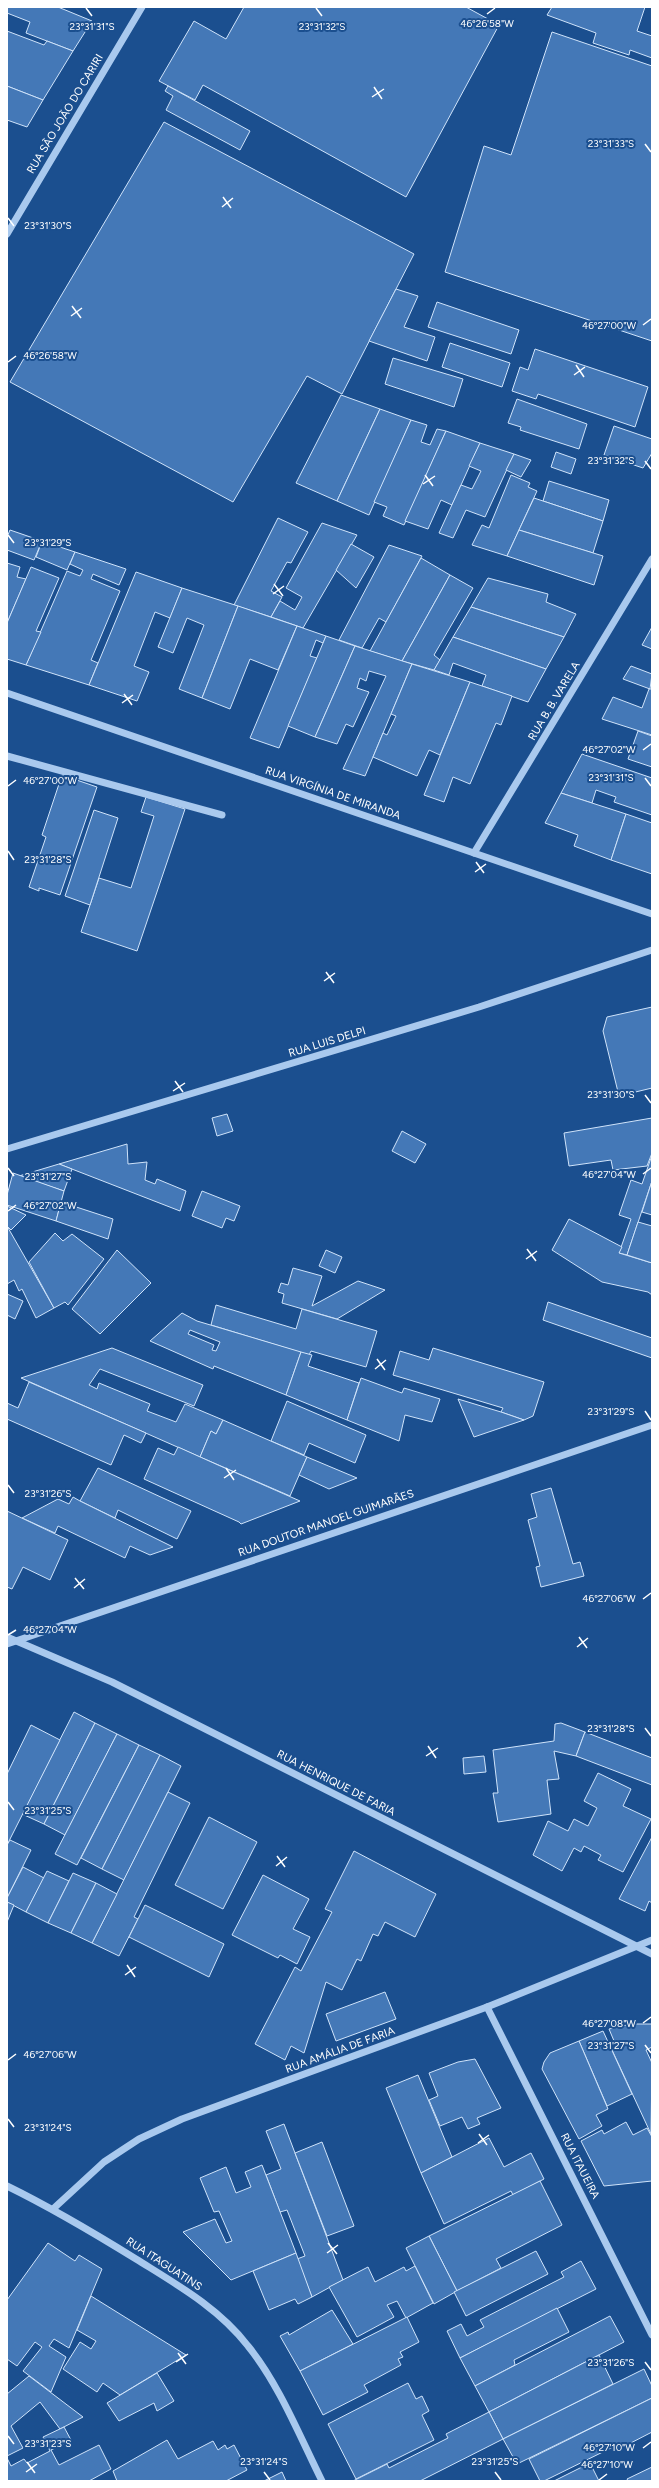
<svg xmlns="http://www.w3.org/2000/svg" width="659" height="2488" viewBox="0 0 659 2488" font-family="Figtree,sans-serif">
<rect width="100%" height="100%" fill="#1b4f8f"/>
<g fill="#4478b7" stroke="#cfe3fa" fill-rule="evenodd">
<polygon points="7,7 58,7 92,21 73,51 26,33 30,22 7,13"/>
<polygon points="244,7 466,7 499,25 406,197 203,85 195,100 159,81 194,21 226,39"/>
<polygon points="552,7 645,7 637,31 652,36 652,58 630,50 629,55 593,43 596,33 547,15"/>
<polygon points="7,31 44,45 47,41 73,51 43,100 7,86"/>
<polygon points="552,32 652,66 652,341 445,272 484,146 511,155"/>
<polygon points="7,86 43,100 27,127 7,120"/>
<polygon points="168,86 250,131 240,150 166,110 173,96 165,91"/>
<polygon points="164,122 414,254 342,394 307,376 233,502 10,382"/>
<polygon points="396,289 418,296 404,327 435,337 427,361 369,341"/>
<polygon points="437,302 519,330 511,354 428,327"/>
<polygon points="450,343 510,363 502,387 442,367"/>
<polygon points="535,349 648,387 635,427 538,394 536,399 512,391 520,367 528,370"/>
<polygon points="393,358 463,379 454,407 385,384"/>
<polygon points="341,395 380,409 337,501 296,483"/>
<polygon points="517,399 587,424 579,449 520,430 521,427 508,423"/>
<polygon points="380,409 411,420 369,515 337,501"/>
<polygon points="411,420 427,425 421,442 430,445 437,429 446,431 404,525 383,516 387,507 374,502"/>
<polygon points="614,426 652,439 652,453 643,468 604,455"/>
<polygon points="446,431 480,443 452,505 441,500 428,529 405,521"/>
<polygon points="480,443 514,454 485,517 466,510 453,538 439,533 461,485 472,489 481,471 469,466"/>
<polygon points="556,452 576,459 571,474 551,467"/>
<polygon points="514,454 531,460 521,477 506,470"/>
<polygon points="511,475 530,483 528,487 537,491 507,556 472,545 482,525 489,528"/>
<polygon points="549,481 609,500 603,521 543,501"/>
<polygon points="534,498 603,521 593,553 519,530"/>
<polygon points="278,518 308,532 291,563 287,562 271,591 282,597 271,617 234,605"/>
<polygon points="322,523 357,535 303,628 271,617 280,601 295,610 302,597 286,588"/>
<polygon points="10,530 42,541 34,560 7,550 7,537"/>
<polygon points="519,530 603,556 594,585 507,556"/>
<polygon points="42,541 75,552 67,570 36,557"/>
<polygon points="351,544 374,557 356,588 336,570"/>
<polygon points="389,545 422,556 386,622 379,618 362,648 339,640"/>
<polygon points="75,552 126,569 119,585 93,574 91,579 120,591 91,660 98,663 89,685 26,665 67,571 80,576 83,570 70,564"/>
<polygon points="421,558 450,575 402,661 370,651"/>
<polygon points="7,563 20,567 17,577 26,579 7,623"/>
<polygon points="31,567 59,578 36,631 41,632 26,665 7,659 7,623"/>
<polygon points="136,572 182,588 170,618 155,612 134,666 149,672 137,701 89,685"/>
<polygon points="450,575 473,588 434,655 440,660 434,670 402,661"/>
<polygon points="488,578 548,594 546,602 576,614 564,637 471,607"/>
<polygon points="182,588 238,606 202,698 179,689 204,625 187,618 173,653 158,647"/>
<polygon points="238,606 297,626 278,670 250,659 230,709 202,698"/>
<polygon points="471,607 564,637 546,669 453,637"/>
<polygon points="297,626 326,636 323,643 316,640 310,656 317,658 279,748 250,738"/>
<polygon points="652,627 652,649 642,645"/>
<polygon points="326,636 355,646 315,737 288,726"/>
<polygon points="453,637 546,669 528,702 482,686 486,675 453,663 449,675 434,670"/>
<polygon points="355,646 412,664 365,776 343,769 386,676 369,671 366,681 360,678 357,688 369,692 353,727 346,724 337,744 315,737"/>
<polygon points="412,664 470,682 440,755 429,750 417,776 373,757 383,733 387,735 396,716 391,714"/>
<polygon points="631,666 652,674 650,689 623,679"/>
<polygon points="470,682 512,696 501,725 496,723 470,784 453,777 444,802 424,795"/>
<polygon points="649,689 652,689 652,735 602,719 613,697 642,708"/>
<polygon points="638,731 652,736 652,767 628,759"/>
<polygon points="582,754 652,778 652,815 614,802 616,797 596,790 592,803 561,793"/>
<polygon points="62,775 97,787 60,895 39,888 39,891 29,887 46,837 42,835"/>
<polygon points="561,793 626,814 611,860 574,846 578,835 545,823"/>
<polygon points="146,797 185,809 137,951 81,932 99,878 131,888 154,816 141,812"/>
<polygon points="94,810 118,818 90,905 65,896"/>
<polygon points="626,814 652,823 652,874 611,860"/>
<polygon points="652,1007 652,1088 619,1096 603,1031 607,1017"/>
<polygon points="227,1114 233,1131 217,1136 212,1118"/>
<polygon points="652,1118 652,1153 647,1166 613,1170 611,1160 569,1166 564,1133"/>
<polygon points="402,1131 426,1144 415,1163 392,1151"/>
<polygon points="127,1144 128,1164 147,1162 145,1180 155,1184 157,1179 186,1191 180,1211 59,1164"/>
<polygon points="652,1155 652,1181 627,1255 619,1253 631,1219 619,1215 631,1180 642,1184"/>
<polygon points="59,1164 72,1169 64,1191 19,1176"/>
<polygon points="13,1173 64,1191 56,1221 7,1205 7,1195"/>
<polygon points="652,1181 652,1215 642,1212"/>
<polygon points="202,1191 240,1206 234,1221 226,1218 222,1228 192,1216"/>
<polygon points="61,1202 113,1219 108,1239 56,1221"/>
<polygon points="7,1206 26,1215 11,1230 7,1226"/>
<polygon points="569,1219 622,1247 619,1253 652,1263 652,1295 648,1292 602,1282 552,1250"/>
<polygon points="638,1222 652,1226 652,1263 627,1255"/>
<polygon points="7,1226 54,1308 36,1318 22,1289 19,1291 14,1280 7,1284"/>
<polygon points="55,1233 63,1241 72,1234 104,1259 68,1305 65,1302 54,1308 29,1262"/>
<polygon points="117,1250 151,1283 100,1334 72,1309"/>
<polygon points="326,1250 342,1257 335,1273 319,1266"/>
<polygon points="293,1268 322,1276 312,1306 358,1281 385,1290 337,1319 282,1303 284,1294 278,1292 281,1283 288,1285"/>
<polygon points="7,1294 23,1301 15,1319 7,1315"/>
<polygon points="548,1302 652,1338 652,1358 543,1320"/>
<polygon points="216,1305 296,1329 302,1309 377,1331 366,1367 311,1351 309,1355 211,1325"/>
<path d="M 182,1313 L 197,1321 L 301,1352 L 286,1395 L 214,1366 L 213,1369 L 150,1341 ZM 190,1330 L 220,1342 L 216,1351 L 212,1350 L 214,1345 L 188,1334 Z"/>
<polygon points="112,1348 203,1385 194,1406 100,1369 89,1385 97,1389 99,1383 150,1404 147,1411 176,1422 185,1404 223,1420 216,1434 211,1431 200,1457 21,1378"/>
<polygon points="433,1348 544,1382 533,1416 524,1420 501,1412 503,1408 393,1375 400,1351 429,1360"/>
<polygon points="301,1352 312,1355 308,1366 359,1383 347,1420 286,1395"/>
<polygon points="361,1378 402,1393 404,1388 440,1399 432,1422 405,1415 399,1441 347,1420"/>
<polygon points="29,1382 146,1433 141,1443 124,1435 111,1465 7,1419 7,1403 18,1408"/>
<polygon points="458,1399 501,1412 524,1420 474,1437"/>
<polygon points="287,1401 366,1435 355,1463 309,1443 304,1455 271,1441"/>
<polygon points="223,1420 307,1457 290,1496 200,1457 211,1431 216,1434"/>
<polygon points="178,1447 218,1465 300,1501 241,1524 239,1522 144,1479 158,1448 174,1455"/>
<polygon points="307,1457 357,1478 329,1489 299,1475"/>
<polygon points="98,1468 191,1511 177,1539 118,1510 115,1518 80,1501"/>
<polygon points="551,1488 573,1564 580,1562 584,1576 541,1587 536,1567 540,1566 528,1520 537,1517 531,1494"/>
<polygon points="73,1497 80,1501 173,1547 150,1555 130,1546 125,1558 58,1526 55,1533 22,1518 58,1499 69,1504"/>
<polygon points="7,1511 68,1540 50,1580 23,1567 12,1589 7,1587"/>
<polygon points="74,1712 95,1723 44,1824 22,1814"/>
<polygon points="95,1723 117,1734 65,1835 44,1824"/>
<polygon points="561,1723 585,1732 576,1756 554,1751 559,1779 547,1780 551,1814 498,1822 493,1793 498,1793 493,1750 554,1741 555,1724"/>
<polygon points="31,1725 60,1740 7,1845 7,1774"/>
<polygon points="585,1732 652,1758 652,1785 576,1756"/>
<polygon points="117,1734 139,1745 77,1865 55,1854"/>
<polygon points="139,1745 160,1755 102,1869 81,1858"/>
<polygon points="160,1755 181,1766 124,1880 102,1869"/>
<polygon points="484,1756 486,1772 464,1774 463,1758"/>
<polygon points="598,1773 631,1789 623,1806 651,1819 623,1872 598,1860 601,1855 584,1846 581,1852 574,1848 562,1871 533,1855 548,1821 568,1831 574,1819 588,1826 597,1808 584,1801"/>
<polygon points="168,1792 190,1803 134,1917 138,1919 119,1956 92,1943"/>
<polygon points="209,1817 257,1842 223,1909 175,1885"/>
<polygon points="652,1837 652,1903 649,1901 645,1911 619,1899"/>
<polygon points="10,1840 31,1850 7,1898 7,1845"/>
<polygon points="354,1851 436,1894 415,1937 385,1922 378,1936 373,1934 361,1961 357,1959 342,1990 326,1982 304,2053 291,2046 285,2060 255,2044 295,1967 301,1971 332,1912 325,1909"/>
<polygon points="23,1867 44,1878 26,1912 7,1902 7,1898"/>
<polygon points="47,1871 69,1881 48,1923 26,1912"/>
<polygon points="73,1873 96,1883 71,1933 48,1923"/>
<polygon points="263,1875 309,1899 293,1929 310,1937 297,1964 280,1955 278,1958 232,1935"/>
<polygon points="96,1883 117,1894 92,1943 71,1933"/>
<polygon points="7,1902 14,1905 7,1922"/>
<polygon points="145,1905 224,1944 209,1977 129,1937"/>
<polygon points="385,1992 396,2019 336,2041 326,2014"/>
<polygon points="631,2024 652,2024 652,2047 646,2050 652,2063 651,2134 612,2050 617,2048 609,2029"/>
<polygon points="603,2031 632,2094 607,2106 579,2041"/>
<polygon points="579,2041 608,2109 596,2115 602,2126 579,2139 542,2069 544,2062 550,2053"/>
<polygon points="475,2059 501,2108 477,2118 480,2124 468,2129 462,2117 440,2126 429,2100 438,2096 429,2073 458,2062"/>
<polygon points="418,2075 452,2157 421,2173 386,2088"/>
<polygon points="626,2122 633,2135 647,2128 652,2137 652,2181 604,2186 581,2141 602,2130 604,2134"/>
<polygon points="284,2124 343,2280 312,2297 297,2259 305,2256 287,2210 280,2212 266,2175 281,2169 266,2131"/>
<polygon points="489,2138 504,2167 531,2153 544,2179 513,2195 511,2191 444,2224 421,2173"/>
<polygon points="322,2142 354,2226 327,2236 295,2153"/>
<polygon points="262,2165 296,2253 231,2280 183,2232 215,2219 226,2243 232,2241 219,2211 214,2212 200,2178 226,2167 236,2193 251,2187 245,2172"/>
<polygon points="540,2181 562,2225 496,2259 501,2268 457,2291 429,2236"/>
<polygon points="429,2236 457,2291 434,2304 406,2248"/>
<polygon points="48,2243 75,2261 79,2255 102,2269 69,2348 54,2339 49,2346 66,2357 51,2392 23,2371 42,2347 35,2342 17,2366 7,2359 7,2300"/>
<polygon points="536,2251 548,2274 466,2316 454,2292"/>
<polygon points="296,2253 312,2297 298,2304 295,2299 269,2310 253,2271"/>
<polygon points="581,2261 596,2289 460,2358 447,2331 461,2324 467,2336 484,2327 480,2320 564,2277 561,2272"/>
<polygon points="415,2266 433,2303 406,2318 397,2301 387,2305 394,2317 357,2337 329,2287 368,2267 375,2282 404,2267 406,2271"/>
<polygon points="91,2296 186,2355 120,2395 103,2383 97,2392 63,2369 80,2342 91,2349 96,2341 77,2330"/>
<polygon points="557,2308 569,2332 514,2360 515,2365 475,2386 460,2358"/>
<polygon points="332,2310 353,2344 300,2371 280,2336 288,2332 289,2335"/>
<polygon points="610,2316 624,2342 489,2412 475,2386"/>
<polygon points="407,2317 419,2342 400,2352 403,2357 398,2359 401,2365 364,2385 368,2392 323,2415 300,2371"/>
<polygon points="599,2355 613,2384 503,2439 489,2412"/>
<polygon points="644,2369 652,2386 652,2398 517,2464 503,2439"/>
<polygon points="157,2373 174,2401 157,2411 154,2403 119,2421 107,2403"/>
<polygon points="29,2376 83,2417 60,2429 40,2402 11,2426 23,2448 7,2456 7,2394"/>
<polygon points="408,2383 416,2399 422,2396 429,2411 422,2415 434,2440 356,2479 328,2424"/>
<polygon points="652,2398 652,2432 623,2447 621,2443 544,2481 540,2481 529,2459"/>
<polygon points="489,2412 503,2439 420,2481 353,2481 387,2464 389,2468 448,2438 446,2434"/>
<polygon points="64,2427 71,2440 51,2450 59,2465 99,2445 111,2469 89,2481 7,2481 7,2458 11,2466 24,2459 27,2463 50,2451 43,2437"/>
<polygon points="167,2440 178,2459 213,2441 218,2450 225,2445 227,2449 234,2445 247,2470 226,2481 117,2481 113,2471"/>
<polygon points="590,2463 599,2481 554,2481"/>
<polygon points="652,2467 652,2481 628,2481 627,2479"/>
<polygon points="282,2472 286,2481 264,2481"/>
</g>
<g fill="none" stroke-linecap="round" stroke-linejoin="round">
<g stroke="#a9c9ee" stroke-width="7">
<polyline points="7,234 142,7"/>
<polyline points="7,693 652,914"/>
<polyline points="7,756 222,815"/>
<polyline points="474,853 652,559"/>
<polyline points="7,1149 479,1007 652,950"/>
<polyline points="7,1637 112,1682 652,1954"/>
<polyline points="7,1644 652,1425"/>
<polyline points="487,2007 652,2335"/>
<path d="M 7,2186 C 52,2208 94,2233 136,2259 C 176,2284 219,2308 248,2346 C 279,2384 300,2437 322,2481"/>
<polyline points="53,2209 104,2162 139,2139 182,2119 487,2007 652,1940"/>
</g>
</g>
<path fill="none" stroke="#fff" stroke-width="1.5" d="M 86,8 L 92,16M 316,8 L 322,16M 487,14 L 495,8M 374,87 L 382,99M 372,97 L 384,89M 645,144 L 651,152M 223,197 L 231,208M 222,207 L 233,198M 8,218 L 14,226M 72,306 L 81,318M 71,316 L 82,308M 643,325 L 651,319M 8,362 L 16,356M 576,365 L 584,377M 574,375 L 585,367M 645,461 L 651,469M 425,475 L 433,486M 423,484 L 435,476M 8,535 L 14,543M 274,584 L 283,596M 273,594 L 284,586M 124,694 L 132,705M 122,703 L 133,695M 643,750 L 651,744M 645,778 L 651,786M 8,786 L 16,780M 8,851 L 14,860M 476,862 L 484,873M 475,872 L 486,864M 326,972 L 334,983M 324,981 L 335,973M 175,1081 L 183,1092M 173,1091 L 185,1083M 645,1095 L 651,1103M 8,1168 L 14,1176M 643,1174 L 651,1168M 8,1211 L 16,1205M 527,1249 L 536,1261M 526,1259 L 537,1251M 377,1359 L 385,1370M 375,1369 L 386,1360M 645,1411 L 651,1420M 226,1468 L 234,1480M 224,1478 L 236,1470M 8,1485 L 14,1493M 75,1578 L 84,1589M 74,1588 L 85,1579M 643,1599 L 651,1593M 8,1635 L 16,1630M 579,1637 L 587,1648M 577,1647 L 588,1638M 645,1728 L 651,1736M 428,1746 L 436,1758M 426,1756 L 438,1748M 8,1802 L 14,1810M 277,1856 L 285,1867M 276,1866 L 287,1857M 127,1965 L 135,1977M 125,1975 L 136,1967M 643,2023 L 651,2017M 645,2045 L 651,2053M 8,2060 L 16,2054M 8,2119 L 14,2127M 479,2134 L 487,2145M 478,2143 L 489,2135M 328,2243 L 337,2254M 327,2253 L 338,2245M 178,2353 L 186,2364M 176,2362 L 188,2354M 645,2362 L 651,2370M 8,2436 L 14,2444M 643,2448 L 651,2442M 27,2462 L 35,2473M 26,2472 L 37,2464M 264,2472 L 270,2480M 495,2472 L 501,2480M 599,2480 L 607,2474"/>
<g text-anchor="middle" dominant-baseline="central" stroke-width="4" stroke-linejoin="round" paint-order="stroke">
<g font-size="11" fill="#fff" stroke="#1b4f8f">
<text transform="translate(65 114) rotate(-59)">RUA SÃO JOÃO DO CARIRI</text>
<text transform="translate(554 701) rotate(-59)">RUA B. B. VARELA</text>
<text transform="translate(333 793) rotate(19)">RUA VIRGÍNIA DE MIRANDA</text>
<text transform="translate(327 1042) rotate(-17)">RUA LUIS DELPI</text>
<text transform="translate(326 1523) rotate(-19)">RUA DOUTOR MANOEL GUIMARÃES</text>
<text transform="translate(336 1783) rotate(27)">RUA HENRIQUE DE FARIA</text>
<text transform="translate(340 2050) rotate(-20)">RUA AMÁLIA DE FARIA</text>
<text transform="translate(580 2166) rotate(63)">RUA ITAUEIRA</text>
<text transform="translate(164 2264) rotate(33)">RUA ITAGUATINS</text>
</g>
</g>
<g font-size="10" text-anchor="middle" fill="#fff" stroke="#1b4f8f" stroke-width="4" stroke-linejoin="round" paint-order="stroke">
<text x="487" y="27">46°26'58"W</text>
<text x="92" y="30">23°31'31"S</text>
<text x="322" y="30">23°31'32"S</text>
<text x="611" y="147">23°31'33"S</text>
<text x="48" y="229">23°31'30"S</text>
<text x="609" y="329">46°27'00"W</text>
<text x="50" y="359">46°26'58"W</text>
<text x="611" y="464">23°31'32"S</text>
<text x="48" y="546">23°31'29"S</text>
<text x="609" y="753">46°27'02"W</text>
<text x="611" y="781">23°31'31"S</text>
<text x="50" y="784">46°27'00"W</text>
<text x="48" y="863">23°31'28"S</text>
<text x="611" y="1098">23°31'30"S</text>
<text x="609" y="1178">46°27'04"W</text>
<text x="48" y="1180">23°31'27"S</text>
<text x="50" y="1209">46°27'02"W</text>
<text x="611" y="1415">23°31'29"S</text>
<text x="48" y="1497">23°31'26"S</text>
<text x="609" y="1602">46°27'06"W</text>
<text x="50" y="1633">46°27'04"W</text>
<text x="611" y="1732">23°31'28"S</text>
<text x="48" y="1814">23°31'25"S</text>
<text x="609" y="2027">46°27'08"W</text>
<text x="611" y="2049">23°31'27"S</text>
<text x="50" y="2058">46°27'06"W</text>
<text x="48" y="2131">23°31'24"S</text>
<text x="611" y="2366">23°31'26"S</text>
<text x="48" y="2447">23°31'23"S</text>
<text x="609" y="2451">46°27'10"W</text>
<text x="264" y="2465">23°31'24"S</text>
<text x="495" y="2465">23°31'25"S</text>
<text x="607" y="2468">46°27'10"W</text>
</g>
<rect width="659" height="2488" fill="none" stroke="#ffffff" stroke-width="16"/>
</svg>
